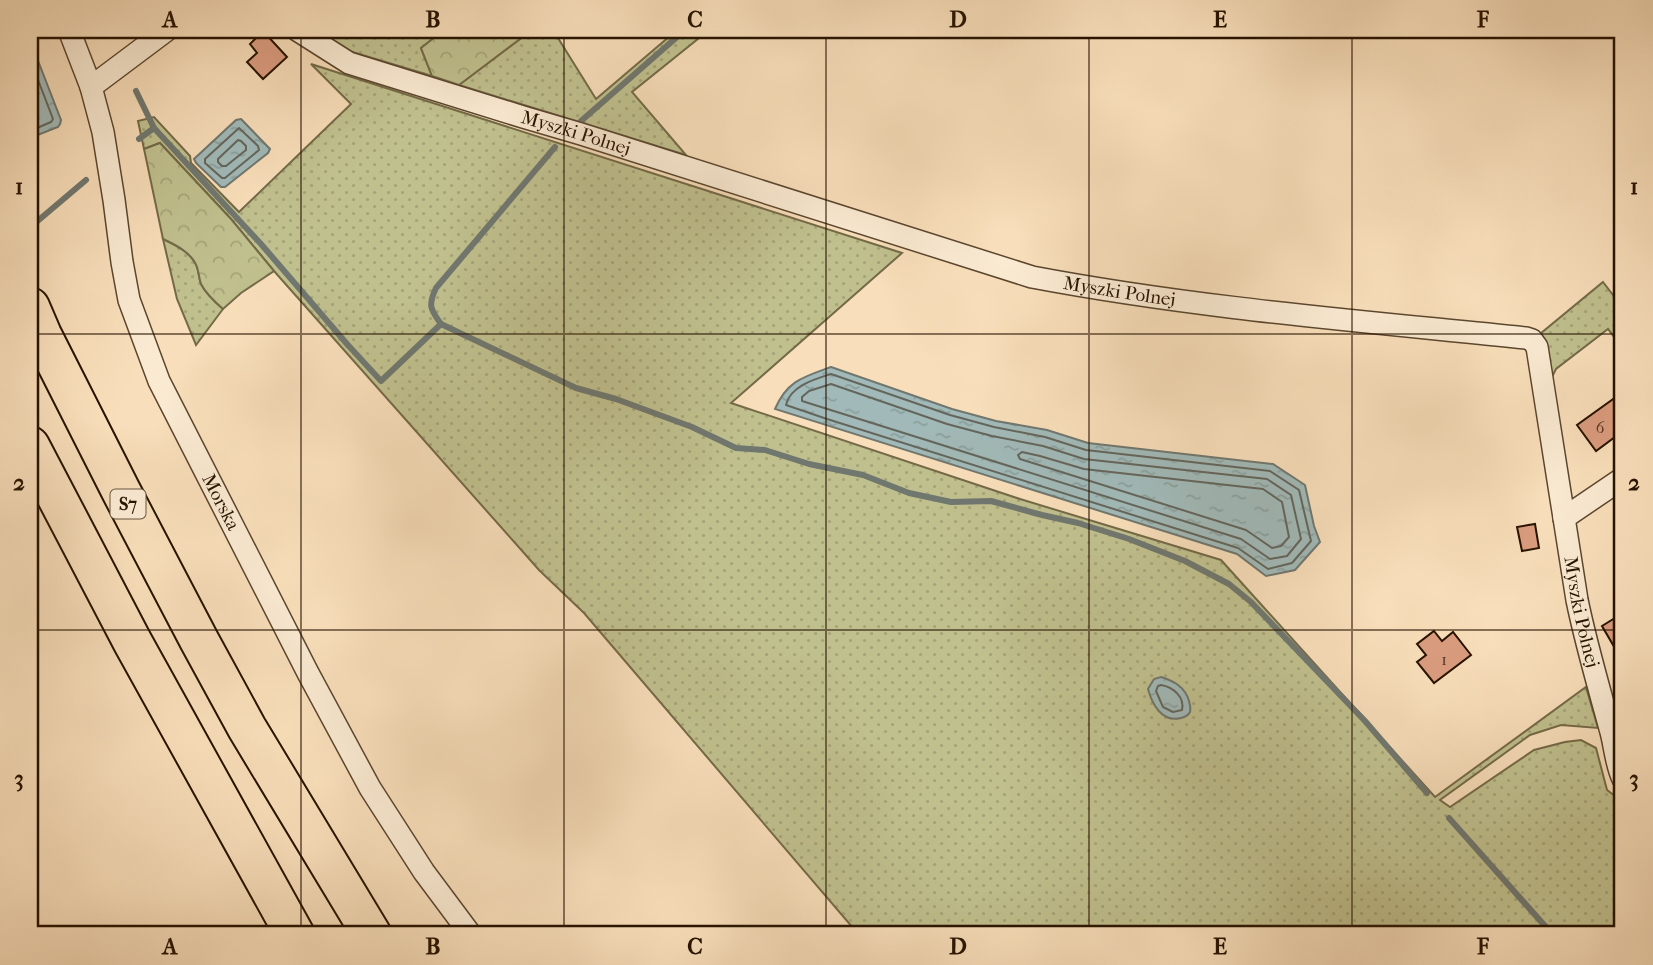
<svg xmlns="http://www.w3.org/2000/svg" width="1653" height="965" viewBox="0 0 1653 965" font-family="'IM FELL French Canon',serif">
<defs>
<pattern id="grass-dots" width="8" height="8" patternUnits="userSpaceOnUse" patternTransform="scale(1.75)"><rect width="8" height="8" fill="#c0c08e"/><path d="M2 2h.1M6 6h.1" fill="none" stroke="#a5a479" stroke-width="1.8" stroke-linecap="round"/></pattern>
<pattern id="forest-crowns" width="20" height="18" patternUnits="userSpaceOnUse" patternTransform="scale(1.75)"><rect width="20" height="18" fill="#c0c08e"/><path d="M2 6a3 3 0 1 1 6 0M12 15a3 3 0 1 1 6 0" fill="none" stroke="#a5a479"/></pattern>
<pattern id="water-ripples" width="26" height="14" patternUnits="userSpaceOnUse" patternTransform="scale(1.75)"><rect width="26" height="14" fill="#a1bab9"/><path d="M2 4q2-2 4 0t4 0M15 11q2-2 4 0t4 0" fill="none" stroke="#8b9f9d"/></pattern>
</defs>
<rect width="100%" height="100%" fill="#f8deba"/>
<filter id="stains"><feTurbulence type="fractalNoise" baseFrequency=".00286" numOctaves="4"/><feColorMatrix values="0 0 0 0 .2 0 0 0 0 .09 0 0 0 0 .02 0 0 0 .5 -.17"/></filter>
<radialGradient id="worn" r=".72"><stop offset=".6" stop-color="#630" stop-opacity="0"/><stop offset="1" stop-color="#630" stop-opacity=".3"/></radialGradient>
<g fill="url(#grass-dots)" stroke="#746a47" stroke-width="2">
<polygon points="329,30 444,30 421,48 432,76 339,48 323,35"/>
<polygon points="532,30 553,30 596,99 677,30 709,30 632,92 686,155 459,85"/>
<polygon points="311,64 902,253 731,403 1020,499 1221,560 1435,797 1586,687 1598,728 1561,725 1530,735 1440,800 1450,807 1534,750 1565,742 1581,740 1596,748 1607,790 1623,802 1623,935 859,935 584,613 539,570 274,271 231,219 160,143 144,149 138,121 154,117 190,156 191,163 239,212 351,104"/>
<path d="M 163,239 C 176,245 192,253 197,267 C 199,273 199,278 201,284 C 206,294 215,302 223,309 L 196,345 L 177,299 Z"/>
<polygon points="1603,282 1623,308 1623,349 1608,329 1556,369 1549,383 1540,334"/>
</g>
<g fill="url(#forest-crowns)" stroke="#746a47" stroke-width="2">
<polygon points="444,30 532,30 459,85 432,76 421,48"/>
<path d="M 160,143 L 231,219 L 274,271 L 241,293 L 223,309 C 215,302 206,294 201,284 C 199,279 199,273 197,267 C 192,253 176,245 163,239 L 144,149 Z"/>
</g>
<g fill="url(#water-ripples)" stroke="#70776f" stroke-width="2">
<polygon points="30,40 61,120 60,124 58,127 30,138"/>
<polygon points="241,119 270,149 268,153 225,187 221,187 196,163 194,159 236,120"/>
<path d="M 831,367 L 952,409 L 996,421 L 1047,430 L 1088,443 L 1273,464 L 1305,485 L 1314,526 L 1320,542 L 1295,570 L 1266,576 L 1237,554 L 775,409 C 787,381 803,377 831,367 Z"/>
<path d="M 1161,677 C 1174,681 1185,687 1189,701 C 1190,705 1191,708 1190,712 C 1188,716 1185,717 1181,718 C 1162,723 1152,704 1148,689 L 1154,679 Z"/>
</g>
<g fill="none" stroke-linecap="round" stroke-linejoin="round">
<g stroke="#64665c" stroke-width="2">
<polyline points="30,59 53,119 51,122 30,131"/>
<polygon points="239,128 258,146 259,150 225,178 222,178 205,163 205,159"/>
<polygon points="238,140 241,141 246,146 246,150 226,166 222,166 218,162 218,159"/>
<path d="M 831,374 L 950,415 L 994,427 L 1045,437 L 1086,450 L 1270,471 L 1299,490 L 1311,541 L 1292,563 L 1268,569 L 1238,548 L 827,419 L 786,405 C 790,386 815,379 831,374 Z"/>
<polygon points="831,384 947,424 992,436 1043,446 1084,459 1267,479 1291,495 1301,539 1287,556 1270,559 1241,539 802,401 802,397 809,391"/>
<polygon points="1022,452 1040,456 1084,469 1263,489 1282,502 1289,537 1281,546 1272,548 1246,530 1020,459 1018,455"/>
<path d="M 1161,685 C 1173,687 1185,697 1182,710 L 1173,712 L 1163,707 L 1156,691 L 1158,686 Z"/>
</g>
<g stroke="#70776f" stroke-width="6">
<polyline points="107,30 110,35"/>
<polyline points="136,91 154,128"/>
<polyline points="581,121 685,30"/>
<polyline points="139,139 154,128 261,244 347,344 381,381 441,324"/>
<path d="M 555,147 L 436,288 C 428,305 430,309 441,324 L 576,388 L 616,399 L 692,427 L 736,448 L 765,450 L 809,464 L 863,475 L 909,493 L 951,502 L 991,501 L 1042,515 L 1078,523 L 1129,539 L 1185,561 L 1229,584 L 1251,602 L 1365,721 L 1427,793"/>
<polyline points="34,224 86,180"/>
<polyline points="1449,818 1553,935"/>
</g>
</g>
<g fill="#da9c7f" stroke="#271300" stroke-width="2">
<polygon points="263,31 287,57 263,79 247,62 257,53 250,44"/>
<polygon points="1623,392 1623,431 1596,451 1577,425"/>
<polygon points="1535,524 1539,548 1522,551 1517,527"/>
<polygon points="1623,613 1623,662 1602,626"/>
<polygon points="1434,631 1442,641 1453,632 1471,655 1434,683 1417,662 1426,655 1417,644"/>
</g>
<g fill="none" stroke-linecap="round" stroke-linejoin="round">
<defs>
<g id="street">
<path id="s1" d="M 69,30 L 91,87 L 103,132 L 114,200 L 122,262 L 129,300 L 159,381 L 308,673 L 370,788 L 424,872 L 471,935"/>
<path id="s2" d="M 297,30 L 349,63 L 523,117 L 581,134 L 1032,277 C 1196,308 1361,321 1526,338 L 1532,340 L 1537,347 L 1577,600 C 1586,644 1599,688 1611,732 C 1615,747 1616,765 1623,779"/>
<polyline points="91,87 167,30"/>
<polyline points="1564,518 1623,478"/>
</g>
<g id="highway">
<polyline points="30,307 42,335 121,491 199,640 247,728 372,935"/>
<polyline points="30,446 132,641 295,935"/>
</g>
</defs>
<use href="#street" stroke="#5b462e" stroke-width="24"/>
<use href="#highway" stroke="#271300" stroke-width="42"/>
<use href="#street" stroke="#faead2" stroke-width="21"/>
<use href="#highway" stroke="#f8deba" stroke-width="38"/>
</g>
<path fill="none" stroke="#271300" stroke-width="2" stroke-opacity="0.55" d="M 301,30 L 301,935M 564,30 L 564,935M 826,30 L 826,935M 1089,30 L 1089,935M 1352,30 L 1352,935M 30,334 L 1623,334M 30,630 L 1623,630"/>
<g text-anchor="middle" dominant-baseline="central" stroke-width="5" stroke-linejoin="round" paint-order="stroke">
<g font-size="16" fill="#543520">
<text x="1600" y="427">6</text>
<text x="1444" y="659">1</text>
</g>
<rect fill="#faead2" stroke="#66543f" stroke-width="2" x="110.5" y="489.5" width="35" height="29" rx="5"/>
<g font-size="18" font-weight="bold" fill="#271300">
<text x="128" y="504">S7</text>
</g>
<g font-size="19" fill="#271300" stroke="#faead2">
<text stroke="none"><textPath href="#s2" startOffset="299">Myszki Polnej</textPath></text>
<text stroke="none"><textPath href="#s2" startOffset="866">Myszki Polnej</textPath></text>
<text stroke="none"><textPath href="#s1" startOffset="500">Morska</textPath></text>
<text stroke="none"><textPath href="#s2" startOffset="1559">Myszki Polnej</textPath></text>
</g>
</g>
<rect width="1653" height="965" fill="none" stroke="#f8deba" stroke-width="77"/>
<rect x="38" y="38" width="1576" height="888" fill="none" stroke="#271300" stroke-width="2.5"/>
<g font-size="23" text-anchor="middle" font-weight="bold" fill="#271300">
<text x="170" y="27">A</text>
<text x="433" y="27">B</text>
<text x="695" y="27">C</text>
<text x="958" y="27">D</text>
<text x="1220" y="27">E</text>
<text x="1483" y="27">F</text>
<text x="19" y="194">1</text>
<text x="1634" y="194">1</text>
<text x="19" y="490">2</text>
<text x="1634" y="490">2</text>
<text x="19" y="786">3</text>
<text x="1634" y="786">3</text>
<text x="170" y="954">A</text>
<text x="433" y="954">B</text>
<text x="695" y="954">C</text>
<text x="958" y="954">D</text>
<text x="1220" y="954">E</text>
<text x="1483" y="954">F</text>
</g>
<rect width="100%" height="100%" filter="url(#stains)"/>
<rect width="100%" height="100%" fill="url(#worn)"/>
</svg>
